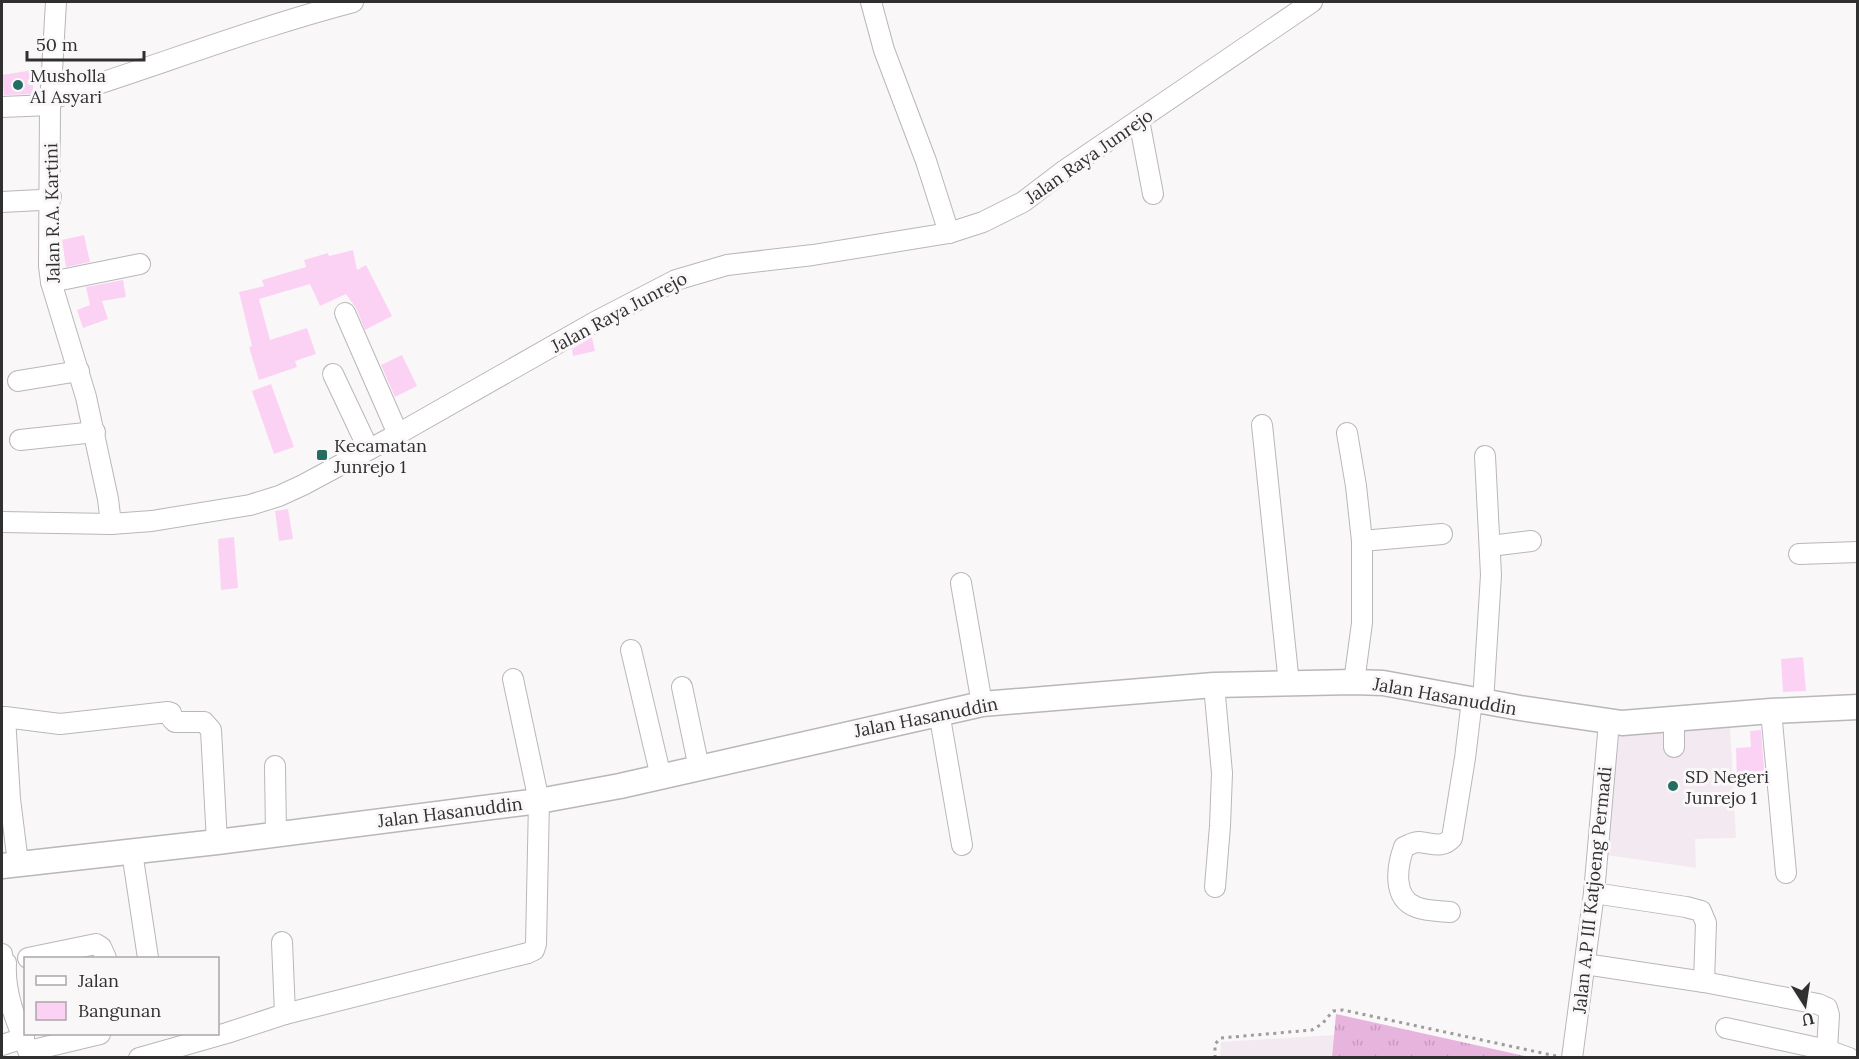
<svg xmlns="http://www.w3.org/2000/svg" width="1859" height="1059" viewBox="0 0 1859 1059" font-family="Lora,serif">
<defs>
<pattern id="park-tufts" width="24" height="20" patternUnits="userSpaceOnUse" patternTransform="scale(1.5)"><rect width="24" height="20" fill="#e7b4de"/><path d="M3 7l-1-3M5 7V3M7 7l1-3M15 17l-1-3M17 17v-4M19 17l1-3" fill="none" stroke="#c79bbf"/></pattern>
</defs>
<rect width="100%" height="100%" fill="#faf7f9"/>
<g fill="#f3eaf1">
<polygon points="1730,724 1736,838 1695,839 1696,868 1606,855 1617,733"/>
<polygon points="1334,1035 1332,1057 1220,1057 1221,1042"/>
</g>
<polygon fill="url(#park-tufts)" points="1336,1014 1529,1057 1332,1057"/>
<g fill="#fcd2f4">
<polygon points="33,70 33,94 4,95 2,75"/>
<polygon points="84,235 90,262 66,267 62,240"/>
<polygon points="353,250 357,270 366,265 392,316 365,330 356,308 346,294 320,306 310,284 259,299 270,340 307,328 316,354 295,361 297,367 259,380 249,347 252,346 239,292 264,286 262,280 306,267 304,260 328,253 329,256"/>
<polygon points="123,280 126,297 102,301 108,319 83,328 77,310 90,305 86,287"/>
<polygon points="592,337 595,351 573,356 572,349"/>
<polygon points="402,355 417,386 395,397 381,365"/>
<polygon points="271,384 294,447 274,454 252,391"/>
<polygon points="288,509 293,539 279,541 275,511"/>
<polygon points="234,537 238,588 221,590 218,539"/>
<polygon points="1803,657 1806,691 1783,692 1781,659"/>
<polygon points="1761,730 1765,781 1737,783 1736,748 1751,747 1750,731"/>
</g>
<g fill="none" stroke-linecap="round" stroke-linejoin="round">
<defs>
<g id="minor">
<polyline points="56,2 50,105 49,266 51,282 86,397 108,499 111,524"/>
<polyline points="871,2 884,50 926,161 949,233"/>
<path d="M 51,99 C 152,68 250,29 353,2"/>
<polyline points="2,107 50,105"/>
<polyline points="1139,120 1153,194"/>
<polyline points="2,202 40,200 51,197"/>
<polyline points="51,282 140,264"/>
<polyline points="345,313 398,434"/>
<polyline points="333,374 368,448"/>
<polyline points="18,381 79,371"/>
<polyline points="1262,425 1289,684"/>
<polyline points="1347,433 1356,486 1362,541"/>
<polyline points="20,440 95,432"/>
<polyline points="2,522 111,524 152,521 250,505 279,496 303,485 398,434 595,322 676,280 727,265 813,255 949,233 983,222 1023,202 1065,170 1312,2"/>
<polyline points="1490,546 1531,541"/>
<polyline points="1799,554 1858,552"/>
<polyline points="961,583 982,704"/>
<polyline points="631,650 661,777"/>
<polyline points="1354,682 1362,623 1362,541 1442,534"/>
<polyline points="1214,685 1222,773 1220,826 1215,887"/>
<polyline points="682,687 699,768"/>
<polyline points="1483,702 1491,575 1485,456"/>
<polyline points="1771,711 1786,873"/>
<polyline points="939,712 962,845"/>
<polyline points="1674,747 1674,719"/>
<polyline points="275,766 276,834"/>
<polyline points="132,852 148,958"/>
<polyline points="18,863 10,799 5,717 60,724 168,712 171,713 172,719 175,722 204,722 211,730 217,842"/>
<polyline points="1594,893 1686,907 1701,911 1706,923 1704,982"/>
<path d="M 1450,912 C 1439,911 1426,911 1416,907 C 1392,898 1397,866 1404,847 C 1409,845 1413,842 1419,842 C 1432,843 1442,849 1452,838 L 1465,758 L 1472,700"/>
<polyline points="282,942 285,1014"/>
<path d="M 2,954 L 3,961 L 6,963 C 4,997 19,1027 31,1058"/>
<polyline points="28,958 96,944 101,947 106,958"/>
<polyline points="1585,964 1704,982 1818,1004 1827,1008 1829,1015 1827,1050"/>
<polyline points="1726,1028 1827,1050 1849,1058"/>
<polyline points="2,1045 24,1038"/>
<polyline points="29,1051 100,1034"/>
<polyline points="139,1058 227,1033 285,1014 528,953 534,950 536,944 539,801 513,679"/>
<polyline points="1572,1058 1594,893 1609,722"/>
</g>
<polyline id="major" points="2,866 217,842 539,801 620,786 982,704 1214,685 1354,682 1383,683 1520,708 1622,723 1771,711 1858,707"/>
</defs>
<use href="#minor" stroke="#b9b7b9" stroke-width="22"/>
<use href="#major" stroke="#b9b7b9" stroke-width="27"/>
<polyline stroke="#9e9c9e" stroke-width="3" stroke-dasharray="3 4.5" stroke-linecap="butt" points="1215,1058 1215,1044 1221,1038 1312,1030 1322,1024 1333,1011 1343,1010 1556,1056"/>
<use href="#minor" stroke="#fff" stroke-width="20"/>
<use href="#major" stroke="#fff" stroke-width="24"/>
</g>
<g fill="#256d63" stroke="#faf7f9" stroke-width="2">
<circle cx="18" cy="85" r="6"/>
<rect x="316" y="449" width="12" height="12" rx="3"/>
<circle cx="1673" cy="786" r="6"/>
</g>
<g text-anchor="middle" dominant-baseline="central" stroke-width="6" stroke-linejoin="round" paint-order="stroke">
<g font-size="18" fill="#313031" stroke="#faf7f9" text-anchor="start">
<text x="30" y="75">Musholla<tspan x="30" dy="21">Al Asyari</tspan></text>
<text x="334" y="445">Kecamatan<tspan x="334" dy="21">Junrejo 1</tspan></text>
<text x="1685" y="776">SD Negeri<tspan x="1685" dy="21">Junrejo 1</tspan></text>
</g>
<g font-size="18" fill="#313031" stroke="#faf7f9">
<text transform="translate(1089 156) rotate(-35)">Jalan Raya Junrejo</text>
<text transform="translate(52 213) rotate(-91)">Jalan R.A. Kartini</text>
<text transform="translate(619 312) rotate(-28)">Jalan Raya Junrejo</text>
<text transform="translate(1445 696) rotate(10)">Jalan Hasanuddin</text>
<text transform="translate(926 717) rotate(-11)">Jalan Hasanuddin</text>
<text transform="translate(450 812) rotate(-7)">Jalan Hasanuddin</text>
<text transform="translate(1592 890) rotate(-84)">Jalan A.P III Katjoeng Permadi</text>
</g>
</g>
<rect width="1859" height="1059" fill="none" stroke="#313031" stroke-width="6"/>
<rect x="24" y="957" width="195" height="78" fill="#faf7f9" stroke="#aaa7a9" stroke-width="1.5"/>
<rect x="36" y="976" width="30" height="9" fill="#ffffff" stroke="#aaa7a9" stroke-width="1.5"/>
<text x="78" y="987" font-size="18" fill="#313031">Jalan</text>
<rect x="36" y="1002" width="30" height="18" fill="#fcd2f4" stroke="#aaa7a9" stroke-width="1.5"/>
<text x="78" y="1017" font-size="18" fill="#313031">Bangunan</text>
<g transform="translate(1805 1005) rotate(168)" stroke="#faf7f9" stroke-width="4.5" paint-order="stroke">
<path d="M0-4.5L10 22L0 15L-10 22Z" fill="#313031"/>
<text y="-9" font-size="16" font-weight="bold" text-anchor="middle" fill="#313031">U</text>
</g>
<path d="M27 51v9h117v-9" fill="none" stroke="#313031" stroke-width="3"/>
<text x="36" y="51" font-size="18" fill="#313031" stroke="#faf7f9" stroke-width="4.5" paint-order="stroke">50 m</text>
</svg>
